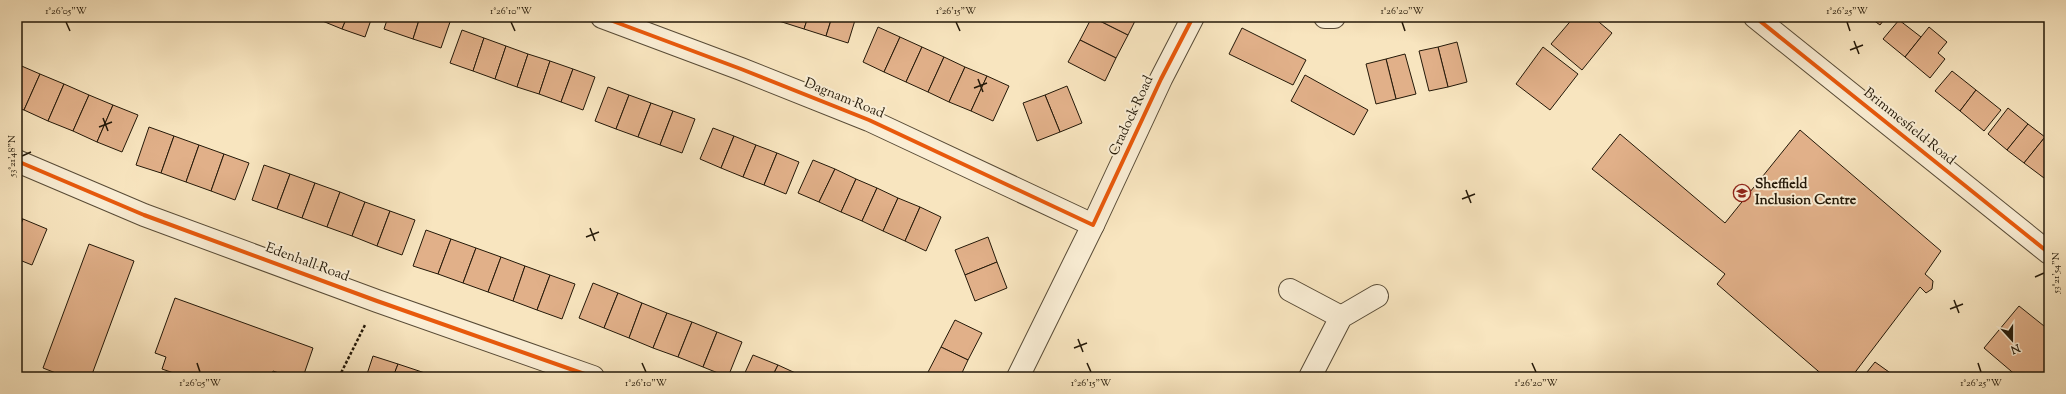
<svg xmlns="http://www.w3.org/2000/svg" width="2066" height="394" viewBox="0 0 2066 394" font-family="'Sorts Mill Goudy',serif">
<rect width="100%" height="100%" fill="#f8e5bf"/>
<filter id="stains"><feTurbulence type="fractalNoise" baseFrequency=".005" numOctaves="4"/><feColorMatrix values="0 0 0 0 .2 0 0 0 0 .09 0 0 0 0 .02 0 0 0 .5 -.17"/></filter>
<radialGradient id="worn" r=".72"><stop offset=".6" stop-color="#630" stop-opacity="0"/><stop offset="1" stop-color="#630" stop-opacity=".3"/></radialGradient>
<g fill="#e1b089" stroke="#231808">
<polygon points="322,17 347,17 342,29 320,20"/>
<polygon points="347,17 372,17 365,37 342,29"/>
<polygon points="388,17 420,17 413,39 384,29"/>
<polygon points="420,17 435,17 450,22 441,48 413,39"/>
<polygon points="765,17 784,17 782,22"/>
<polygon points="784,17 808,17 804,29 782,22"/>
<polygon points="808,17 832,17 826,36 804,29"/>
<polygon points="832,17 856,17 848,43 826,36"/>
<polygon points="1092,17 1128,35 1116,58 1080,40"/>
<polygon points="1092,17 1137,17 1128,35"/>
<polygon points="1574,17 1593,17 1612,33 1582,70 1551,44"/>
<polygon points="1869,17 1886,17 1880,25"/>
<polygon points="1899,20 1921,37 1905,57 1883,39"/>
<polygon points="878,27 900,37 884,72 863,62"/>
<polygon points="1929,27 1947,42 1938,53 1945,59 1930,78 1905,57"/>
<polygon points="1242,28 1306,60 1293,85 1229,54"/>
<polygon points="462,30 484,38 473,71 450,63"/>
<polygon points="900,37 922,47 906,82 884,72"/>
<polygon points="484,38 506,46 495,79 473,71"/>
<polygon points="1080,40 1116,58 1105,81 1068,62"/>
<polygon points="1457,42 1467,82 1448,87 1438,47"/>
<polygon points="506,46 528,54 517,87 495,79"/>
<polygon points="922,47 944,57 928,92 906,82"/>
<polygon points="1438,47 1448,87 1429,91 1419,51"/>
<polygon points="1543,47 1578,74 1550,110 1516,84"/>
<polygon points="528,54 550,61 539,94 517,87"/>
<polygon points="1405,54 1416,94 1396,99 1386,59"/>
<polygon points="944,57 965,67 949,102 928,92"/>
<polygon points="1386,59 1396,99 1376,104 1366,64"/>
<polygon points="550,61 573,69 561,102 539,94"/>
<polygon points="17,64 40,74 24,110 17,108"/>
<polygon points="965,67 987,76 971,111 949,102"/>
<polygon points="573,69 595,77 583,110 561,102"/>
<polygon points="1952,71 1976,90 1960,111 1935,91"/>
<polygon points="40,74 64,84 48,121 24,110"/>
<polygon points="1305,75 1368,110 1354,135 1291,101"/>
<polygon points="987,76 1009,86 993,121 971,111"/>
<polygon points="64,84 89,95 73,131 48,121"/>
<polygon points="1067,86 1082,123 1060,132 1045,95"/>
<polygon points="608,87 629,95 616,129 595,121"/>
<polygon points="1976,90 2001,110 1984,131 1960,111"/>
<polygon points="89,95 113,105 97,142 73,131"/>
<polygon points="629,95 651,103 638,137 616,129"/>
<polygon points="1045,95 1060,132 1037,141 1023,103"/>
<polygon points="651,103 673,111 660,145 638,137"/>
<polygon points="113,105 138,115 122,152 97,142"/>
<polygon points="2008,108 2028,124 2007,150 1988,134"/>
<polygon points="673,111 695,119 682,153 660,145"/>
<polygon points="2028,124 2045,137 2024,163 2007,150"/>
<polygon points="149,127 174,136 161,173 136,165"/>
<polygon points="713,128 734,136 721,168 700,159"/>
<polygon points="1800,130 1941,251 1925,274 1933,281 1932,289 1926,293 1920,287 1853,375 1856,377 1825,377 1717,284 1725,274 1592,169 1620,134 1725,223"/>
<polygon points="174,136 199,145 186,182 161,173"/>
<polygon points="734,136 756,145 743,177 721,168"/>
<polygon points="2045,137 2049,140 2049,172 2044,178 2024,163"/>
<polygon points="199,145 224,154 211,191 186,182"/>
<polygon points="756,145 777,153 764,185 743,177"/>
<polygon points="777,153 799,162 786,194 764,185"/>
<polygon points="224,154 249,163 235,200 211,191"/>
<polygon points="813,160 835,169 819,202 798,193"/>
<polygon points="264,165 290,174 277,209 252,200"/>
<polygon points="835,169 856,179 841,212 819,202"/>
<polygon points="2049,172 2049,182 2044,178"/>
<polygon points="290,174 315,183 302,218 277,209"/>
<polygon points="856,179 877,188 862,221 841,212"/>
<polygon points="315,183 340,192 327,227 302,218"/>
<polygon points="877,188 898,198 883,231 862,221"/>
<polygon points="340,192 365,202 352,236 327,227"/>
<polygon points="898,198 920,207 905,241 883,231"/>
<polygon points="365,202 390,211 377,246 352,236"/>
<polygon points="920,207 941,217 926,251 905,241"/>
<polygon points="390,211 415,220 402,255 377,246"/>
<polygon points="17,216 23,219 17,234"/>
<polygon points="23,219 47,229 32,265 17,259 17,234"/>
<polygon points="426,230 451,239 438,274 413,266"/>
<polygon points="988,237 997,262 965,275 955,250"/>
<polygon points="451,239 476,248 463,283 438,274"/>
<polygon points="89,244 134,261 91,377 66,377 43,368"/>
<polygon points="476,248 501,257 488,292 463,283"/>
<polygon points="501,257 525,266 513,301 488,292"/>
<polygon points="997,262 1007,288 975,301 965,275"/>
<polygon points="525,266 550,275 537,310 513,301"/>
<polygon points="550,275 575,284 562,319 537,310"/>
<polygon points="593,283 618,293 604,328 579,318"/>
<polygon points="618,293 642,303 629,338 604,328"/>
<polygon points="175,298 313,348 303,377 291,377 273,371 271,377 185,377 162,369 166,357 155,353"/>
<polygon points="642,303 667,313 653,348 629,338"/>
<polygon points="2019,306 2049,330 2049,377 2018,377 1984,348"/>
<polygon points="667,313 692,322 678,357 653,348"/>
<polygon points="955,320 982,333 968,360 941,347"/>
<polygon points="692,322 717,332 703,367 678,357"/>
<polygon points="717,332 742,342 728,377 703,367"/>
<polygon points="941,347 968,360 960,377 934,377 927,374"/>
<polygon points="753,355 778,365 772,377 743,377"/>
<polygon points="373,356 398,364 393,377 366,377"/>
<polygon points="1875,362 1896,377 1863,377"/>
<polygon points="398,364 422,372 421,377 393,377"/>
<polygon points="778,365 802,376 801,377 772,377"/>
<polygon points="422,372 435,377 421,377"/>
</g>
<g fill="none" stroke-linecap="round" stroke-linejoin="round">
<defs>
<g id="minor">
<polyline points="602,17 741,69 869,120 1093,225"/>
<polyline points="1325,17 1334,17"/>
<polyline points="1755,17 2049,253"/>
<polyline points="17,161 144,215 377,301 593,377"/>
<polyline points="1290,290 1341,317"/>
<polyline points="1018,377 1093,225 1161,79 1193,17"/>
<polyline points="1310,377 1341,317 1377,296"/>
</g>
</defs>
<use href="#minor" stroke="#584b36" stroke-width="24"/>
<polyline stroke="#231808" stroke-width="2.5" stroke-dasharray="3 2" stroke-linecap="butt" points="339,377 365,325"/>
<use href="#minor" stroke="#faeed5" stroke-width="22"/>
<defs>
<g id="cycleway">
<polyline points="602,17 741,69 869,120 1093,225 1161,79 1193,17"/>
<polyline points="1755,17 2049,253"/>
<polyline points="17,161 144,215 377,301 593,377"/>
</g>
</defs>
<use href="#cycleway" stroke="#faeed5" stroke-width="6"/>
<use href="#cycleway" stroke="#e8590c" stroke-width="4"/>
</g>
<path fill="none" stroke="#231808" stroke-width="1.5" d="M 66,22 L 70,31M 511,22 L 515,31M 956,22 L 960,31M 1402,22 L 1405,31M 1847,22 L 1850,31M 1854,41 L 1859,54M 1850,50 L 1863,45M 978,79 L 983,92M 974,88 L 987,83M 103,118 L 108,131M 99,127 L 112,122M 22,156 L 31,152M 1466,190 L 1471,203M 1462,199 L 1475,194M 590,228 L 595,241M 586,237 L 599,232M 2035,277 L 2044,273M 1954,300 L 1959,313M 1950,309 L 1963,304M 1078,339 L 1083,352M 1074,348 L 1087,343M 197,363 L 200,372M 642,363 L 646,372M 1087,363 L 1091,372M 1532,363 L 1536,372M 1978,363 L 1981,372"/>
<defs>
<symbol id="school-ring" viewBox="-11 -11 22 22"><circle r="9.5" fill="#faeed5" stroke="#8f2418" stroke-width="1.5"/><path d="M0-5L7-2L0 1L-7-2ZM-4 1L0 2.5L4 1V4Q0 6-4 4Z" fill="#8f2418"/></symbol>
</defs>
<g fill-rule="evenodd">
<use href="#school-ring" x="1732" y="183" width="20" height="20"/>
</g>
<g text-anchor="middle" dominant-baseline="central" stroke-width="4" stroke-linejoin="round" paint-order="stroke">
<g font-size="14" fill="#231808" stroke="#faeed5">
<text transform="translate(844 99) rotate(22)">Dagnam Road</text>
<text transform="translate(1132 116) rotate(-65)">Cradock Road</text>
<text transform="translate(1909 127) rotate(39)">Brimmesfield Road</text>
<text transform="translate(307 263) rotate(20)">Edenhall Road</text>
</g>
<g font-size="14" font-weight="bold" fill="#231808" stroke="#faeed5" text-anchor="start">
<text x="1755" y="185">Sheffield<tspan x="1755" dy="16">Inclusion Centre</tspan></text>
</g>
</g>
<rect width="2066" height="394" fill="none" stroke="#f8e5bf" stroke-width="44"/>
<g transform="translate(2012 340) rotate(159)" stroke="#faeed5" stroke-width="3" paint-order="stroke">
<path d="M0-3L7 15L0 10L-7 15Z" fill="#231808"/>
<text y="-6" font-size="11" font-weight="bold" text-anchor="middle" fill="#231808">N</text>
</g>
<rect x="22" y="22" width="2022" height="350" fill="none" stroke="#231808" stroke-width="1.5"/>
<g font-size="10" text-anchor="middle" fill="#231808">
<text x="66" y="14">1°26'05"W</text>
<text x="511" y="14">1°26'10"W</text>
<text x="956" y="14">1°26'15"W</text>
<text x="1402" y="14">1°26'20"W</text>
<text x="1847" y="14">1°26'25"W</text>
<text transform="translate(11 156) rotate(-90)" y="4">53°21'48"N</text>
<text transform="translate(2055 273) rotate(-90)" y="4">53°21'54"N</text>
<text x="200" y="386">1°26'05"W</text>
<text x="646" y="386">1°26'10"W</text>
<text x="1091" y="386">1°26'15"W</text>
<text x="1536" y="386">1°26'20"W</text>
<text x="1981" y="386">1°26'25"W</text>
</g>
<rect width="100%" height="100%" filter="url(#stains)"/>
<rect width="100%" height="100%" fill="url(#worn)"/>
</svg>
